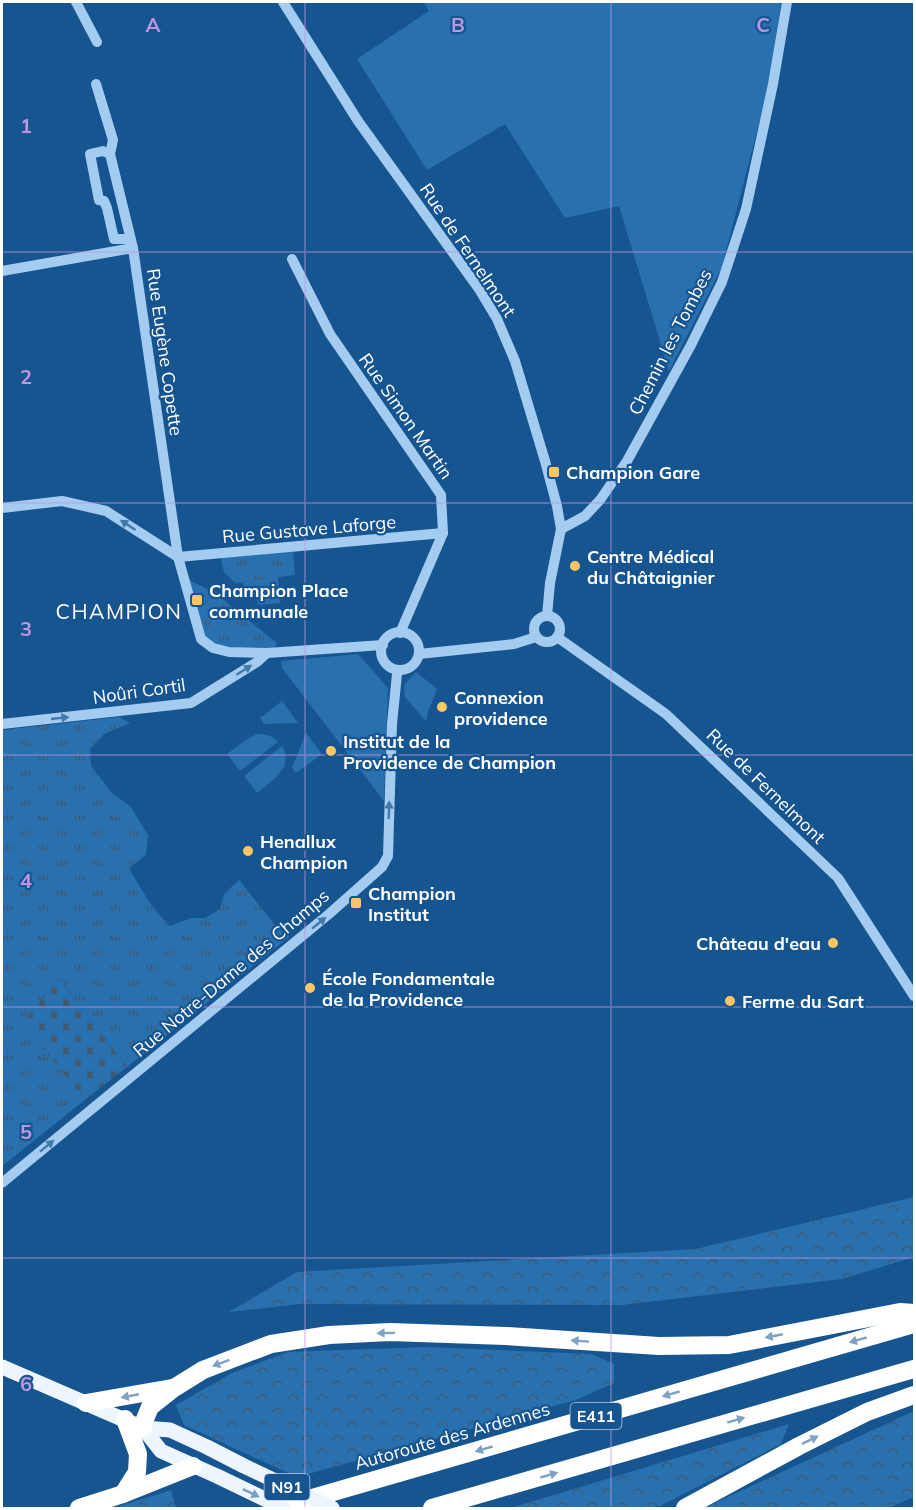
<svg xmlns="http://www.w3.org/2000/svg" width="916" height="1510" viewBox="0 0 916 1510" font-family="Mulish,sans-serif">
<defs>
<pattern id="forest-crowns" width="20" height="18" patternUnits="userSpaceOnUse" patternTransform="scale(1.5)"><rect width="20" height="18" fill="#2970af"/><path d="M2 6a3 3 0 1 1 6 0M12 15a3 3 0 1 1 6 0" fill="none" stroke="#3e5a74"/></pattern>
<pattern id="cemetery-stones" width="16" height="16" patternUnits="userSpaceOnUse" patternTransform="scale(1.5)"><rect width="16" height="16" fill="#2970af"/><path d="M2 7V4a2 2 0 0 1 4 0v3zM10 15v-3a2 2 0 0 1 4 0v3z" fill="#3e5a74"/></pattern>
<pattern id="park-tufts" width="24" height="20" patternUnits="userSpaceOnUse" patternTransform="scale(1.5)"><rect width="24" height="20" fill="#2970af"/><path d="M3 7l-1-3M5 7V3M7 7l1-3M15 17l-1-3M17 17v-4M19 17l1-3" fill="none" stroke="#3e5a74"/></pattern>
</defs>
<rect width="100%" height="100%" fill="#175590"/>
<g fill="#2970af">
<polygon points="424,2 781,2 770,81 722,267 669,371 619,206 565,218 505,124 427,170 357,59 429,11"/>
<polygon points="278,577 280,603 258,605 257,597 252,597 252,589 244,589 243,582"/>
<polygon points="189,580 215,593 196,611"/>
<polygon points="358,654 388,688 384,801 282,668 281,661"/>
<polygon points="416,672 437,689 428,712 426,721 405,697 404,685"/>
<polygon points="282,701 298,723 264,724 260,718"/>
<polygon points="306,733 322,754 296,773 292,768"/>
<path d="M 257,734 C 267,734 271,735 278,742 L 240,771 L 227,754 L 249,738 Z"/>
<path d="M 282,746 C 295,767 271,782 257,793 L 244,776 Z"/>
</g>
<g fill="url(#forest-crowns)">
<polygon points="914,1197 914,1257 842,1279 622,1305 300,1304 229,1312 297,1272 696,1249"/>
<polygon points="428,1347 591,1354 614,1364 614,1383 576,1400 297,1477 184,1425 176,1405 232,1373 288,1352"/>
<polygon points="914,1411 914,1497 889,1508 704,1508"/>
<polygon points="789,1424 781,1444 656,1508 511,1508"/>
<polygon points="171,1490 176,1508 114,1508"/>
</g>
<polygon fill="url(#cemetery-stones)" points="59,978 127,1067 86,1099 54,1062 48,1053 43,1055 21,1024"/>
<g fill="url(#park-tufts)">
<polygon points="293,549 295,575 235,583 224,572 221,559 224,555"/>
<polygon points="215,593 277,643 273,650 215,646 202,637 196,611"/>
<path d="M 119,717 L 130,723 L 104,734 L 90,749 L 91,766 L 112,793 L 131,807 L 148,835 L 146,855 L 129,868 C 141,889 152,909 170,926 L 191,918 L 205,918 L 220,909 L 224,894 L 239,880 L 275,925 L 289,937 L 127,1067 L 59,978 L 22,1024 L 86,1099 L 2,1166 L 2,730 Z"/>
</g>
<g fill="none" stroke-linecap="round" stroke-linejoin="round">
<g stroke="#a4ccf0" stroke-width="10">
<polyline points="76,2 97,42"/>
<polyline points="283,2 358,121 479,289 497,319 515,361 545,461 557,506 561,529 550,583 547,616"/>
<polyline points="96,84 113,140 110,154 133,248"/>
<polyline points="110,154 103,151 90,154 99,200 104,201 107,208 114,239 130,239"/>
<polyline points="292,259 330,334 441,495 443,533 400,633"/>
<polyline points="2,271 133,248 178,557 201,639 213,648 229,652 267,653 383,645"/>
<polyline points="2,508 62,501 106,511 178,557"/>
<polyline points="561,529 585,516 600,500 627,461 691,345 722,282 746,209 773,84 787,2"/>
<polyline points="178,557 443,533"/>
<circle cx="547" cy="629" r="13"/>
<circle cx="400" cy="651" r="19"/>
<polyline points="557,637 666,714 838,878 914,996"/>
<polyline points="419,654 514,644 536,637"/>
<polyline points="2,724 191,703 257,662 267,653"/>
<polyline points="2,1183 329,914 382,867 388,856 392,724 397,674 399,670"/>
</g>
<g stroke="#edf6ff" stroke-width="15">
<polyline points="2,1367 143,1428 170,1430 207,1447 242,1465"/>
<polyline points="143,1428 161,1451 219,1477"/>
</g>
<g stroke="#fff" stroke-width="18">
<polyline points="86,1403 172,1388"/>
<polyline points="143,1428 145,1419 150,1407 174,1388 203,1370 271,1344 329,1335 390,1332 506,1336 659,1346 729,1345 900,1312 914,1313"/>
<polyline points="123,1494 137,1472 138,1454 125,1419"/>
<polyline points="79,1508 123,1494 193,1466"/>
<polyline points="278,1508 914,1324"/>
<polyline points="432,1508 914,1369"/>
<polyline points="685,1508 799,1446 867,1412 914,1395"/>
</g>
<g stroke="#edf6ff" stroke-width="15">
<polyline points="242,1465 332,1508"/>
<polyline points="219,1477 283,1508"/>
</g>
</g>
<defs><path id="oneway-solid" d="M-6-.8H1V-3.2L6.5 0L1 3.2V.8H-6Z" transform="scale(1.5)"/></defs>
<g fill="#4179ad">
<use href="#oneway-solid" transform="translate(128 525) rotate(-147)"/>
<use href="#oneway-solid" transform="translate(244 670) rotate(-32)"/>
<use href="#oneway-solid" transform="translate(60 718) rotate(-6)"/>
<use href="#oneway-solid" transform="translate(389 810) rotate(-88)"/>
<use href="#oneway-solid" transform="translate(319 923) rotate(-39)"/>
<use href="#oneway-solid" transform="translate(47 1146) rotate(-39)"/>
</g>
<g fill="#7fa2c2">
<use href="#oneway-solid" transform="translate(386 1333) rotate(179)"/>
<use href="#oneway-solid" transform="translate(774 1336) rotate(169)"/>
<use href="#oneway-solid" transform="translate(858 1340) rotate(164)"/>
<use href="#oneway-solid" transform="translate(580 1341) rotate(-176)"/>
<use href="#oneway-solid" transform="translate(221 1363) rotate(159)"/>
<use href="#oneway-solid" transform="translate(671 1394) rotate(164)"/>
<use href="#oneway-solid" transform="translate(130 1396) rotate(169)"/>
<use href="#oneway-solid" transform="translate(736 1420) rotate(-16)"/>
<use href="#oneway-solid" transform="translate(810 1440) rotate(-26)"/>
<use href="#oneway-solid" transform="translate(484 1449) rotate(164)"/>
<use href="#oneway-solid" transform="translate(549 1475) rotate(-16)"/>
</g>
<use fill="#779dc2" href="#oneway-solid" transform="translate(251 1493) rotate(26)"/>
<path fill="none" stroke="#bd96df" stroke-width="1.5" stroke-opacity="0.55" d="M 305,2 L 305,1508M 611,2 L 611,1508M 2,252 L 914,252M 2,503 L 914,503M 2,755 L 914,755M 2,1007 L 914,1007M 2,1258 L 914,1258"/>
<g fill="#ffc663" stroke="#175590" stroke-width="2">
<rect x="548" y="466" width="12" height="12" rx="3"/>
<circle cx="575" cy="566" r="6"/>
<rect x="191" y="594" width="12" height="12" rx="3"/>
<circle cx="442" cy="707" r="6"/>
<circle cx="331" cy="751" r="6"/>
<circle cx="248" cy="851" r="6"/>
<rect x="350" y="897" width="12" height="12" rx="3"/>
<circle cx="833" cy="943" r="6"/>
<circle cx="310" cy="988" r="6"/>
<circle cx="730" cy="1001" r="6"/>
</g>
<g text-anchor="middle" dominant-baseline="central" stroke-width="4.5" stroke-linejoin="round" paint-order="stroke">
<g fill="#175590" stroke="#b9ccde" stroke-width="1.5">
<rect x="570.5" y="1403" width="51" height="26" rx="4.5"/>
<rect x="264.5" y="1474" width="45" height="26" rx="4.5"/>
</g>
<g font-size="16" font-weight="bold" fill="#fff">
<text x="596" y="1416">E411</text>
<text x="287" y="1487">N91</text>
</g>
<g font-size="18" fill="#fff" stroke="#175590">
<text transform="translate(468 250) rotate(56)">Rue de Fernelmont</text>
<text transform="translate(670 342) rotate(-63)">Chemin les Tombes</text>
<text transform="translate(165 352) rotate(82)">Rue Eugène Copette</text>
<text transform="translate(406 416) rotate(55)">Rue Simon Martin</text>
<text transform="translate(309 529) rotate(-5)">Rue Gustave Laforge</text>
<text transform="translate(139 691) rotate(-8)">Noûri Cortil</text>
<text transform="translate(766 786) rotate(44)">Rue de Fernelmont</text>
<text transform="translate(231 973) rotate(-40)">Rue Notre-Dame des Champs</text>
<text transform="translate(452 1436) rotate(-16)">Autoroute des Ardennes</text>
</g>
<g font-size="18" font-weight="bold" fill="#fff" stroke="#175590" text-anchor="start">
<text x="566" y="472">Champion Gare</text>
<text x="587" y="556">Centre Médical<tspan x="587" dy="21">du Châtaignier</tspan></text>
<text x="209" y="590">Champion Place<tspan x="209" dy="21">communale</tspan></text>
<text x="454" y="697">Connexion<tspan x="454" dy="21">providence</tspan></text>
<text x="343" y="741">Institut de la<tspan x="343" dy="21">Providence de Champion</tspan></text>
<text x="260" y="841">Henallux<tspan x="260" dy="21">Champion</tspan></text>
<text x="368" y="893">Champion<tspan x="368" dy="21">Institut</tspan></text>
<text x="821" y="943" text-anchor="end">Château d'eau</text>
<text x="322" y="978">École Fondamentale<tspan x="322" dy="21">de la Providence</tspan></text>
<text x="742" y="1001">Ferme du Sart</text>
</g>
<g font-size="21" letter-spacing="1.5" fill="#fff" stroke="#175590">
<text x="119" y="611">CHAMPION</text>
</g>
</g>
<g font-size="20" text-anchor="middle" font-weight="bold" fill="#bd96df" stroke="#175590" stroke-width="4.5" stroke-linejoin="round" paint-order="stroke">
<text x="153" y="32">A</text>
<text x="458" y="32">B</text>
<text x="763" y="32">C</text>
<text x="26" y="133">1</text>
<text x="26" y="384">2</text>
<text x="26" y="636">3</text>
<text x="26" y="888">4</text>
<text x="26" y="1139">5</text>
<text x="26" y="1391">6</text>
</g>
<rect width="916" height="1510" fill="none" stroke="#ffffff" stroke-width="6"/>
</svg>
